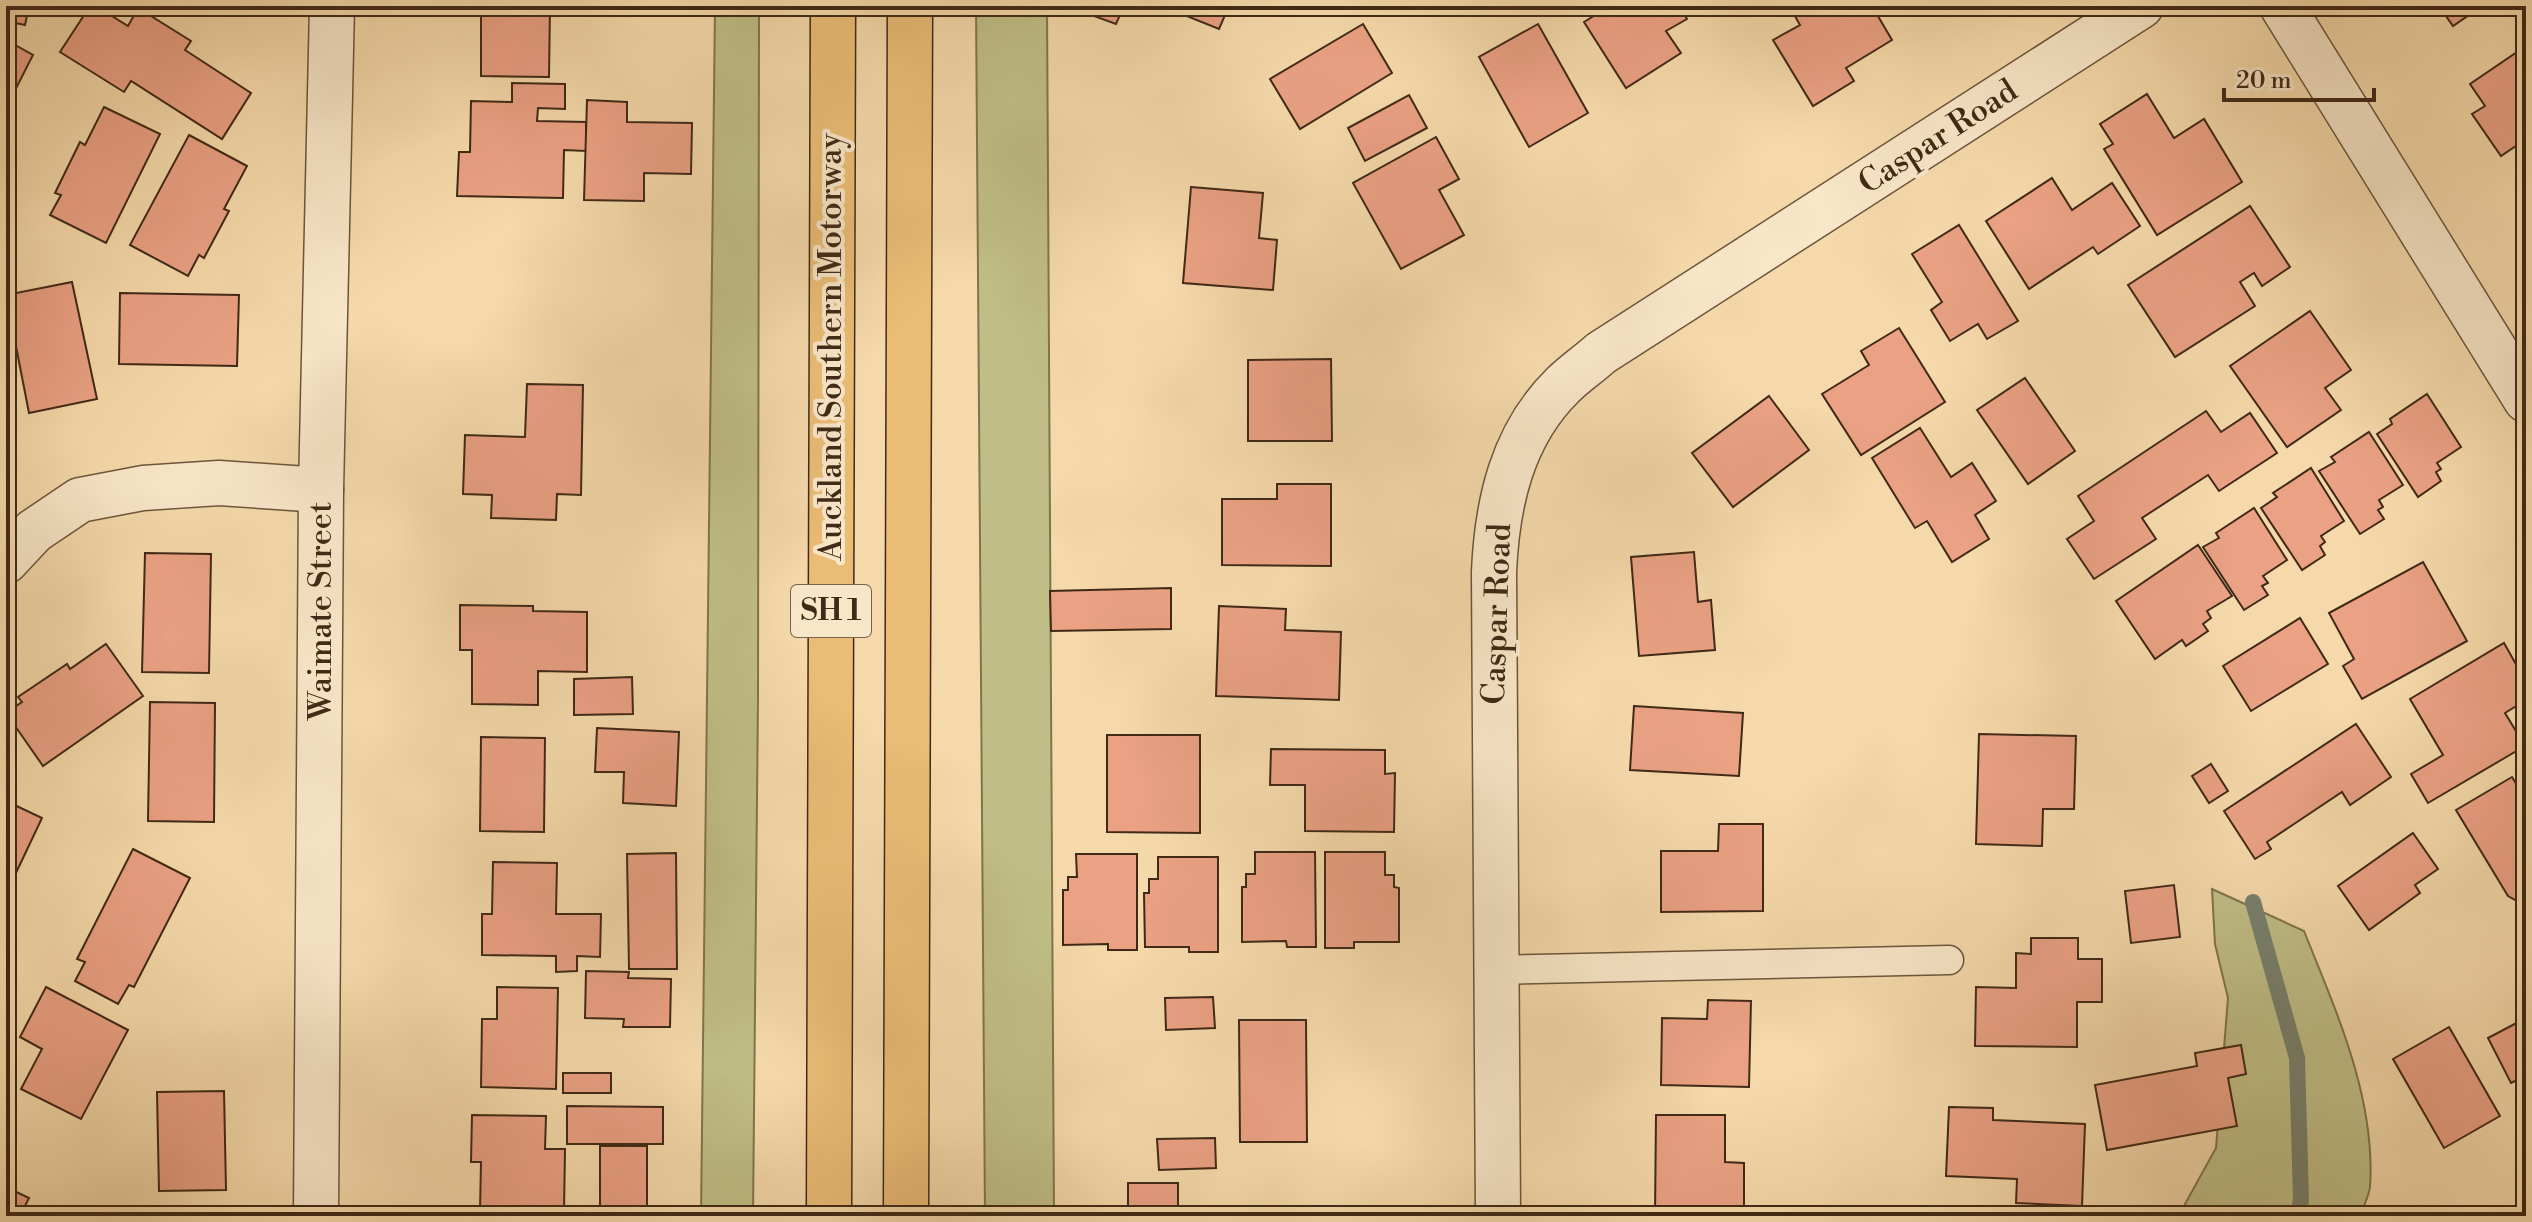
<svg xmlns="http://www.w3.org/2000/svg" width="2532" height="1222" viewBox="0 0 2532 1222" font-family="'Libre Bodoni',serif">
<rect width="100%" height="100%" fill="#f5d9aa"/>
<filter id="stains"><feTurbulence type="fractalNoise" baseFrequency=".0025" numOctaves="4"/><feColorMatrix values="0 0 0 0 .2 0 0 0 0 .09 0 0 0 0 .02 0 0 0 .5 -.17"/></filter>
<radialGradient id="worn" r=".72"><stop offset=".6" stop-color="#630" stop-opacity="0"/><stop offset="1" stop-color="#630" stop-opacity=".3"/></radialGradient>
<g fill="#c0be86" stroke="#80744e" stroke-width="2">
<polygon points="715,6 759,6 758,696 753,1216 701,1216"/>
<polygon points="976,6 1047,6 1054,1216 985,1216"/>
<path d="M 2212,889 L 2304,931 C 2336,1011 2376,1098 2370,1187 C 2369,1196 2363,1207 2360,1216 L 2185,1216 L 2185,1204 L 2216,1148 L 2228,998 L 2215,944 Z"/>
</g>
<g fill="none" stroke-linecap="round" stroke-linejoin="round">
<polyline stroke="#77806e" stroke-width="16" points="2253,902 2297,1058 2301,1200 2298,1216"/>
</g>
<g fill="#eaa184" stroke="#402916" stroke-width="2">
<polygon points="6,6 29,6 25,25 6,21"/>
<polygon points="90,6 96,6 128,26 138,8 191,41 185,50 251,93 222,139 131,81 124,92 60,52"/>
<polygon points="481,6 550,6 549,77 481,76"/>
<polygon points="587,6 650,6 650,10 587,11"/>
<polygon points="1094,6 1124,6 1116,24 1091,15"/>
<polygon points="1162,6 1229,6 1219,29"/>
<polygon points="1610,6 1679,6 1687,19 1666,31 1681,53 1626,88 1584,22"/>
<polygon points="1796,6 1872,6 1892,40 1846,68 1854,81 1813,106 1773,40 1800,25 1791,9"/>
<polygon points="2439,6 2482,6 2453,26"/>
<polygon points="1363,24 1392,73 1300,129 1270,79"/>
<polygon points="1538,24 1588,113 1529,147 1479,57"/>
<polygon points="6,40 33,55 9,102 6,101"/>
<polygon points="2526,46 2526,139 2501,156 2472,114 2485,106 2470,84"/>
<polygon points="512,83 565,84 565,109 538,108 537,121 586,122 586,151 564,150 563,198 457,196 459,152 470,152 471,101 512,102"/>
<polygon points="2147,94 2174,138 2204,119 2242,182 2157,235 2104,149 2113,144 2100,124"/>
<polygon points="1409,95 1427,128 1365,161 1348,128"/>
<polygon points="587,100 627,102 627,122 692,123 691,174 644,173 644,201 584,200"/>
<polygon points="104,107 160,134 106,243 50,215 61,195 55,193 80,142 85,145"/>
<polygon points="189,135 247,166 224,209 229,211 204,258 199,255 188,276 130,245"/>
<polygon points="1436,137 1459,179 1439,190 1464,235 1401,269 1353,183"/>
<polygon points="2052,178 2072,210 2112,183 2140,226 2098,254 2093,247 2029,289 1986,221"/>
<polygon points="1191,187 1263,193 1259,238 1277,240 1273,290 1183,283"/>
<polygon points="2250,206 2290,267 2262,286 2254,273 2240,282 2255,306 2175,357 2128,285"/>
<polygon points="1959,225 2018,321 1987,339 1978,324 1950,341 1931,310 1942,302 1912,254"/>
<polygon points="72,282 97,399 29,413 6,295"/>
<polygon points="120,293 239,295 237,366 119,364"/>
<polygon points="2310,311 2351,370 2325,388 2341,410 2287,447 2230,366"/>
<polygon points="1899,328 1945,402 1861,455 1822,394 1869,365 1861,351"/>
<polygon points="1331,359 1332,441 1248,441 1248,360"/>
<polygon points="2025,378 2075,451 2028,484 1977,410"/>
<polygon points="527,384 583,385 581,495 557,494 556,520 491,518 492,495 463,494 465,435 525,437"/>
<polygon points="2427,394 2461,447 2437,463 2441,469 2436,472 2441,481 2418,497 2377,434 2392,424 2390,419"/>
<polygon points="1769,396 1809,450 1733,507 1692,453"/>
<polygon points="2206,411 2221,432 2250,413 2277,453 2219,491 2208,475 2142,518 2156,539 2094,579 2067,539 2094,521 2078,496"/>
<polygon points="1920,428 1951,477 1972,463 1996,501 1975,515 1989,539 1952,562 1927,521 1915,528 1872,458"/>
<polygon points="2369,432 2403,485 2379,500 2383,507 2378,510 2384,519 2360,534 2319,471 2335,462 2331,457"/>
<polygon points="2311,468 2344,521 2321,536 2325,542 2320,546 2325,555 2302,570 2261,508 2277,497 2273,493"/>
<polygon points="1277,484 1331,484 1331,566 1222,565 1222,499 1277,499"/>
<polygon points="2254,508 2287,560 2263,576 2268,583 2262,586 2268,595 2244,610 2203,547 2219,538 2216,533"/>
<polygon points="2198,545 2232,596 2207,611 2211,618 2203,624 2208,631 2186,646 2182,640 2155,659 2116,601"/>
<polygon points="1694,552 1698,602 1711,600 1715,650 1639,656 1631,557"/>
<polygon points="145,553 211,554 209,673 142,672"/>
<polygon points="2423,562 2467,641 2362,699 2343,666 2354,659 2329,613"/>
<polygon points="1171,588 1171,629 1051,631 1050,591"/>
<polygon points="460,605 533,606 533,611 587,612 587,672 538,671 538,705 472,704 472,650 460,650"/>
<polygon points="1219,606 1286,609 1285,630 1341,632 1339,700 1216,696"/>
<polygon points="2300,618 2328,664 2251,711 2223,666"/>
<polygon points="2504,643 2526,682 2526,700 2505,713 2525,746 2428,803 2411,774 2443,755 2410,699"/>
<polygon points="106,644 143,696 43,766 6,713 22,702 18,697 67,664 70,669"/>
<polygon points="632,677 633,714 574,715 574,679"/>
<polygon points="150,702 215,703 214,822 148,821"/>
<polygon points="1634,706 1743,713 1739,776 1630,770"/>
<polygon points="2356,724 2391,777 2350,805 2342,792 2267,842 2271,849 2255,859 2224,811"/>
<polygon points="597,728 679,732 676,806 623,803 624,772 595,772"/>
<polygon points="1979,734 2076,736 2074,809 2043,809 2042,846 1976,844"/>
<polygon points="1107,735 1200,735 1200,833 1107,832"/>
<polygon points="481,737 545,738 544,832 480,831"/>
<polygon points="1271,749 1385,750 1385,774 1395,773 1394,832 1305,831 1305,785 1270,785"/>
<polygon points="2211,764 2228,791 2209,803 2192,776"/>
<polygon points="2512,777 2526,800 2526,906 2508,896 2456,810"/>
<polygon points="6,801 42,818 6,894"/>
<polygon points="1719,824 1763,824 1763,911 1661,912 1661,851 1718,851"/>
<polygon points="2413,833 2438,869 2415,885 2420,893 2369,930 2338,886"/>
<polygon points="133,849 190,878 134,987 129,985 118,1004 75,981 85,962 77,959"/>
<polygon points="1255,852 1315,852 1316,947 1287,947 1286,941 1242,942 1242,887 1246,887 1246,874 1255,874"/>
<polygon points="1325,852 1385,852 1385,875 1394,875 1394,887 1399,888 1399,942 1354,942 1354,948 1325,948"/>
<polygon points="676,853 677,969 629,969 627,854"/>
<polygon points="1076,854 1137,854 1137,950 1108,950 1108,944 1063,945 1063,890 1068,890 1068,877 1077,877"/>
<polygon points="1158,857 1218,857 1218,952 1189,952 1189,947 1145,947 1144,893 1149,893 1149,879 1158,879"/>
<polygon points="493,862 557,863 556,914 601,914 600,957 577,956 577,971 556,972 556,956 482,955 482,914 492,914"/>
<polygon points="2174,885 2180,937 2131,943 2125,891"/>
<polygon points="2031,938 2078,938 2078,959 2102,959 2102,1002 2077,1002 2077,1047 1975,1046 1976,987 2016,988 2016,953 2031,954"/>
<polygon points="586,971 629,972 628,978 671,979 670,1027 623,1027 624,1019 585,1018"/>
<polygon points="2526,978 2526,1003 2517,982"/>
<polygon points="46,987 128,1030 81,1119 21,1089 42,1049 20,1037"/>
<polygon points="497,987 558,988 556,1089 481,1087 482,1019 497,1019"/>
<polygon points="1213,997 1215,1028 1166,1030 1165,998"/>
<polygon points="1708,1000 1751,1001 1749,1087 1661,1085 1662,1018 1707,1019"/>
<polygon points="2526,1018 2526,1043 2518,1047 2526,1063 2526,1076 2511,1083 2488,1038"/>
<polygon points="1239,1020 1306,1020 1307,1142 1240,1142"/>
<polygon points="2449,1027 2500,1116 2444,1148 2393,1059"/>
<polygon points="2241,1045 2246,1074 2228,1078 2237,1126 2107,1150 2095,1085 2197,1066 2195,1053"/>
<rect x="563" y="1073" width="48" height="20"/>
<polygon points="224,1091 226,1190 159,1191 157,1092"/>
<polygon points="567,1106 663,1107 663,1144 567,1144"/>
<polygon points="1949,1107 1993,1108 1993,1120 2085,1124 2082,1206 2016,1203 2017,1179 1946,1176"/>
<polygon points="472,1115 546,1116 545,1149 565,1149 564,1212 480,1211 481,1162 471,1162"/>
<polygon points="1656,1115 1725,1115 1725,1162 1744,1163 1744,1216 1655,1216"/>
<polygon points="1215,1138 1216,1168 1159,1170 1157,1139"/>
<rect x="600" y="1146" width="47" height="65"/>
<polygon points="1128,1183 1178,1183 1178,1210 1128,1209"/>
<polygon points="6,1187 29,1198 20,1216 6,1216"/>
<polygon points="1229,1206 1288,1207 1287,1216 1229,1216"/>
<polygon points="188,1207 188,1216 167,1216 167,1208"/>
</g>
<g fill="none" stroke-linecap="round" stroke-linejoin="round">
<defs>
<polyline id="service" points="1495,970 1949,960"/>
<g id="minor">
<polyline points="2282,6 2526,400"/>
<polyline points="6,561 34,531 80,500 143,488 219,483 321,490"/>
<polyline points="316,1216 321,490 332,6"/>
<path d="M 1498,1216 L 1494,572 C 1497,503 1512,435 1563,385 C 1575,373 1589,364 1601,353 L 2141,6"/>
</g>
<g id="motorway">
<polyline points="829,1216 833,6"/>
<polyline points="906,1216 910,6"/>
</g>
</defs>
<use href="#service" stroke="#6d553b" stroke-width="31"/>
<use href="#minor" stroke="#6d553b" stroke-width="47"/>
<use href="#motorway" stroke="#402916" stroke-width="47"/>
<use href="#service" stroke="#f8e6c8" stroke-width="28"/>
<use href="#minor" stroke="#f8e6c8" stroke-width="44"/>
<use href="#motorway" stroke="#eabc75" stroke-width="44"/>
</g>
<g text-anchor="middle" dominant-baseline="central" stroke-width="8" stroke-linejoin="round" paint-order="stroke">
<rect fill="#f8e6c8" stroke="#77624b" stroke-width="2" x="791" y="585" width="80" height="52" rx="6"/>
<g font-size="30" font-weight="bold" fill="#402916">
<text x="831" y="611">SH 1</text>
</g>
<g font-size="32" fill="#402916" stroke="#f8e6c8">
<text transform="translate(1938 137) rotate(-33)">Caspar Road</text>
<text transform="translate(831 347) rotate(-90)">Auckland Southern Motorway</text>
<text transform="translate(321 611) rotate(-90)">Waimate Street</text>
<text transform="translate(1497 614) rotate(-88)">Caspar Road</text>
</g>
</g>
<rect width="2532" height="1222" fill="none" stroke="#f5d9aa" stroke-width="32"/>
<rect x="8" y="8" width="2516" height="1206" fill="none" stroke="#402916" stroke-width="4"/>
<rect x="16" y="16" width="2500" height="1190" fill="none" stroke="#402916" stroke-width="2"/>
<path d="M2224 88v12h150v-12" fill="none" stroke="#402916" stroke-width="4"/>
<text x="2236" y="88" font-size="24" fill="#402916" stroke="#f8e6c8" stroke-width="6" paint-order="stroke">20 m</text>
<rect width="100%" height="100%" filter="url(#stains)"/>
<rect width="100%" height="100%" fill="url(#worn)"/>
</svg>
